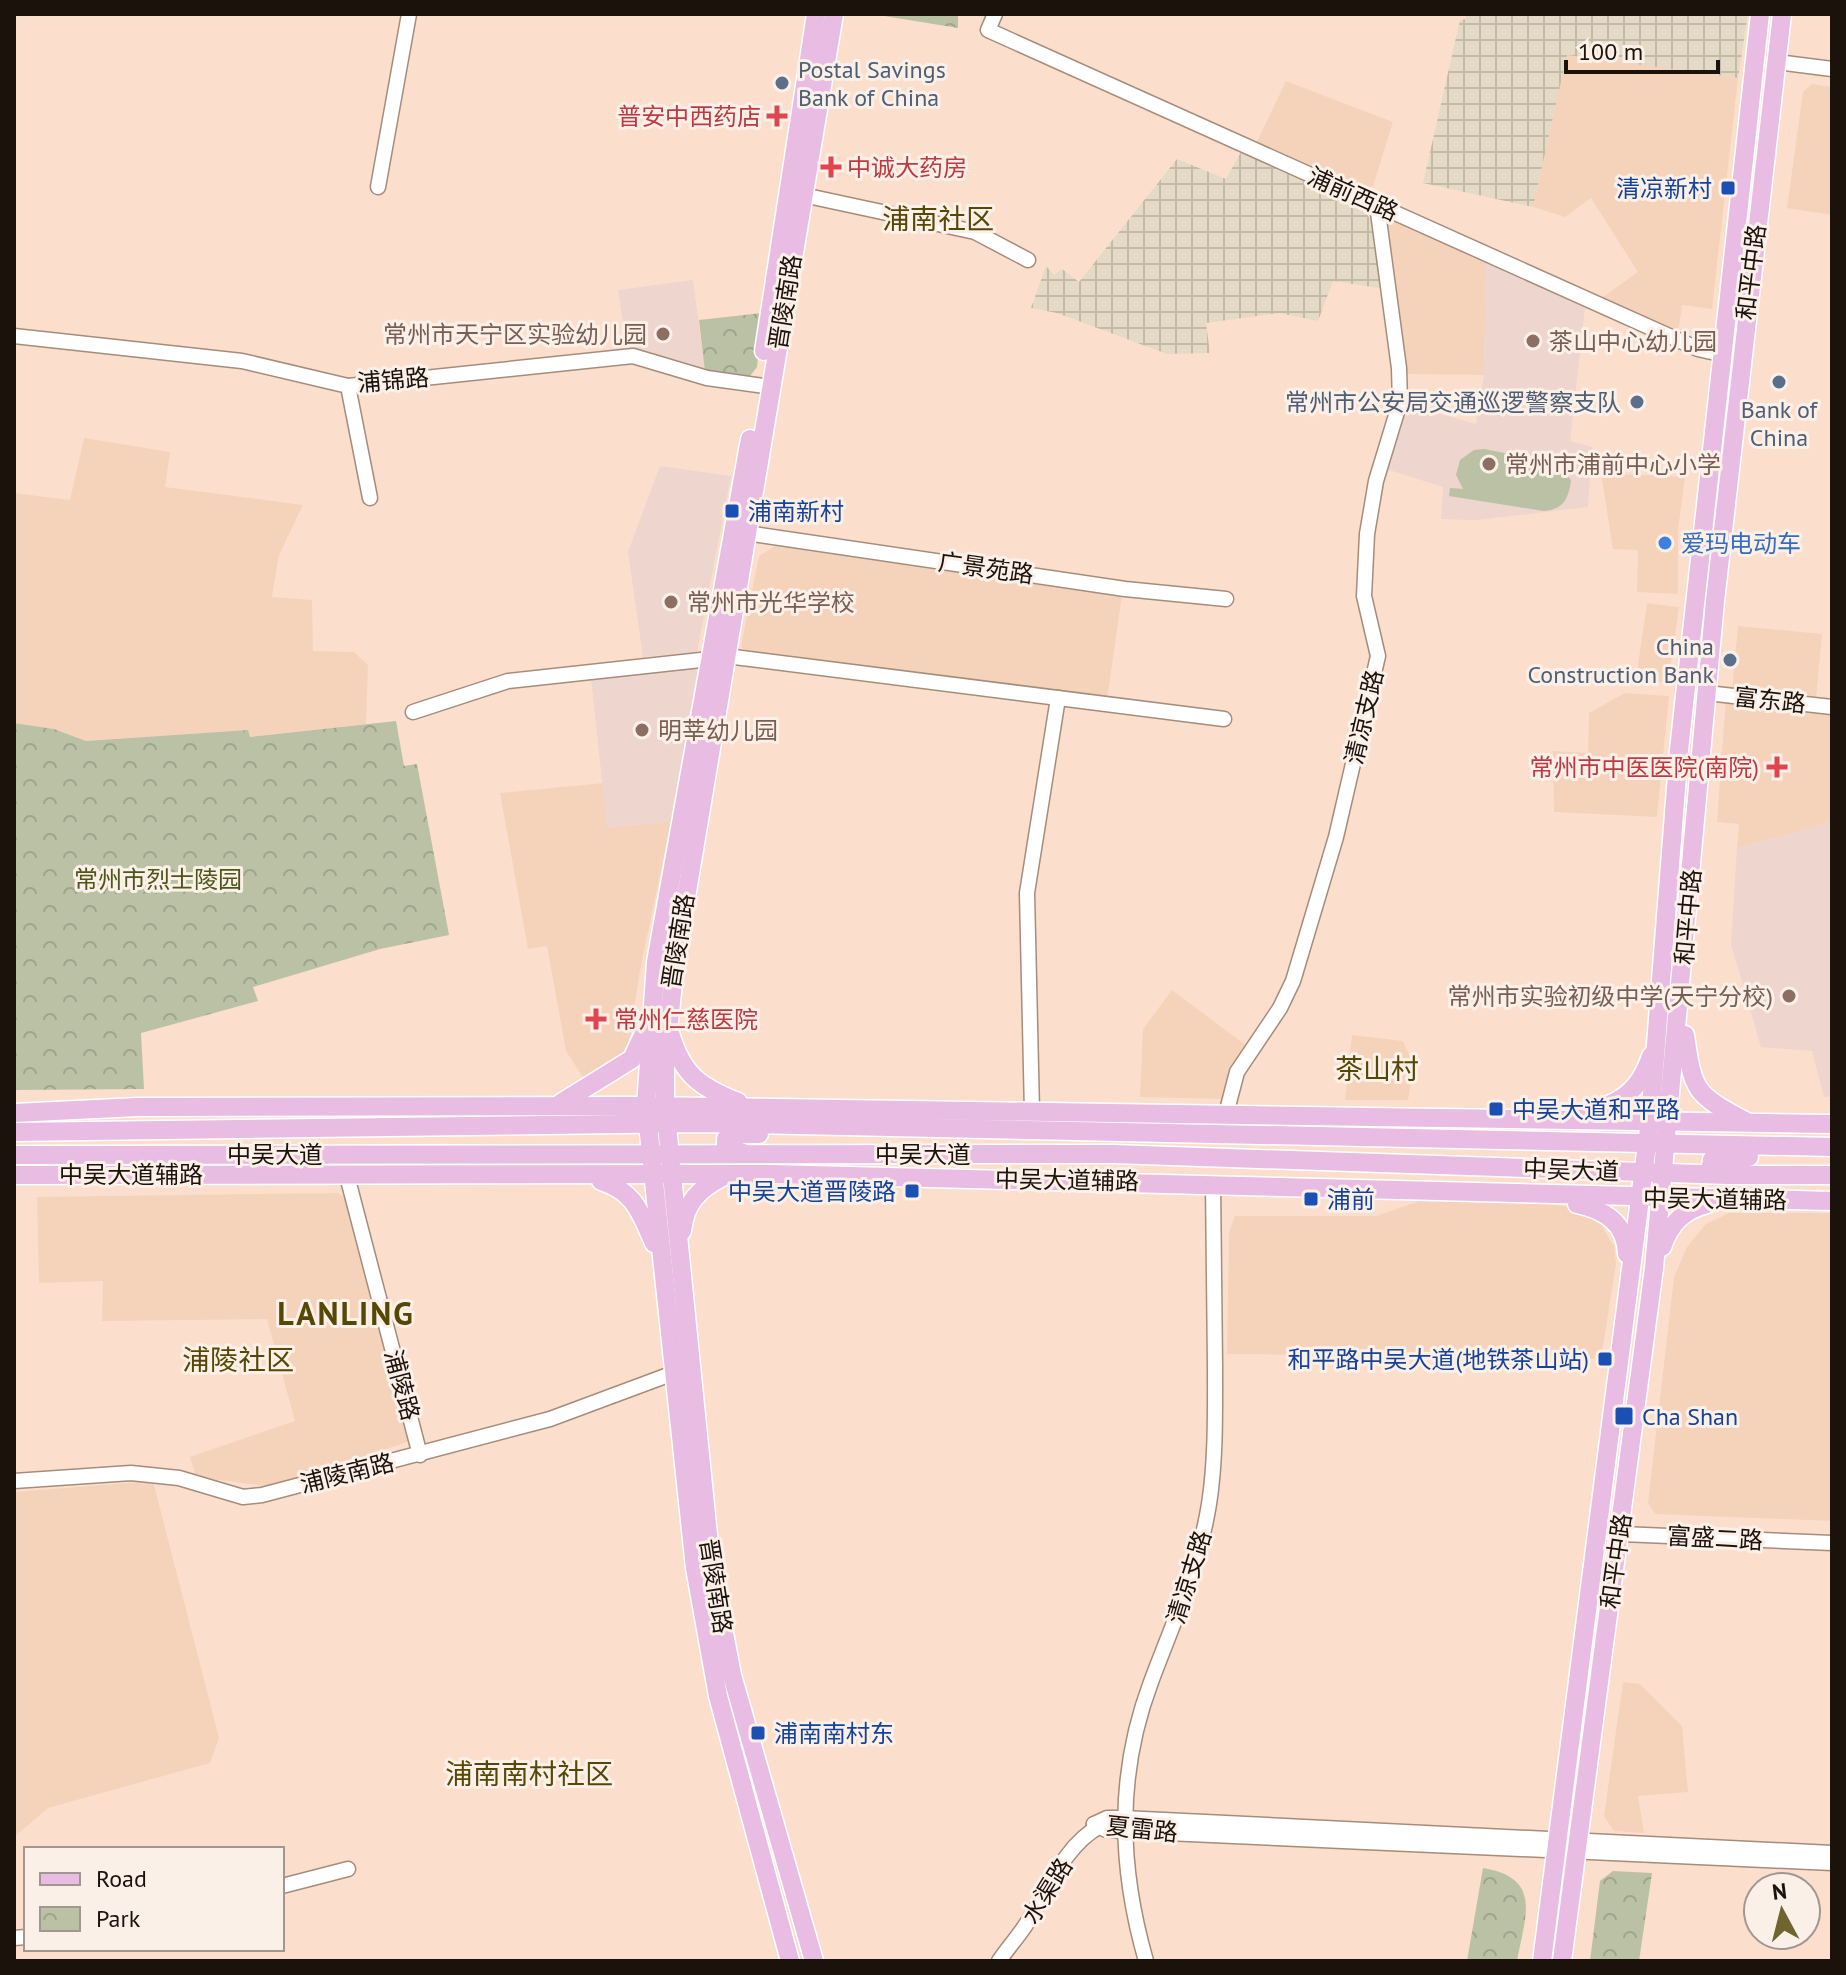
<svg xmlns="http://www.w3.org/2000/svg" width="1846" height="1975" viewBox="0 0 1846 1975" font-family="'PT Sans','Noto Sans SC',sans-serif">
<defs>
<pattern id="industrial-grid" width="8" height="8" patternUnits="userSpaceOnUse" patternTransform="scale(2)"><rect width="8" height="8" fill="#e4dac5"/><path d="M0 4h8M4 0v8" fill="none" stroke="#c3baa8"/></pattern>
<pattern id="park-crowns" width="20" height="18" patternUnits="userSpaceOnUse" patternTransform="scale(2)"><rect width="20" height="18" fill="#bac1a4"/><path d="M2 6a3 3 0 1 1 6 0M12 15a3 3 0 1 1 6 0" fill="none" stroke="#9fa58c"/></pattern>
</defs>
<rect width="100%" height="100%" fill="#fbdfcc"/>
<g fill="#f5d3bb">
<polygon points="1567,54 1738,78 1712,309 1682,305 1678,334 1600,299 1638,272 1591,198 1565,217 1533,207"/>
<polygon points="1286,81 1393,122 1373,186 1360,191 1255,146"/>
<polygon points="1812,84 1832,87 1832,215 1787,208 1803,92"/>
<polygon points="1391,219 1486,259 1484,375 1407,374 1385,226"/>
<polygon points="84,438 170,452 165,487 303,505 279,555 272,597 312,600 313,651 354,652 368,665 366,724 249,737 248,730 86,741 54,729 14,723 14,493 70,500"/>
<polygon points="1601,473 1685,477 1678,530 1678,594 1637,592 1638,550 1613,549"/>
<polygon points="775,546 1122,595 1107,700 747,655 741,646 759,556"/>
<polygon points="1647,603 1679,607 1668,683 1636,679"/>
<polygon points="1738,626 1822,634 1816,699 1732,691"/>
<polygon points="1625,693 1669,696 1657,817 1554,812 1553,751 1588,753 1589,713"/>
<polygon points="1726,698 1832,711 1832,822 1737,848 1739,824 1717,822"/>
<polygon points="603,783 607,827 671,822 640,970 625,1069 587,1084 566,1051 547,946 528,949 500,793"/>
<polygon points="1172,990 1248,1047 1223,1099 1140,1097 1143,1029"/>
<polygon points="1352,1035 1403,1041 1414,1065 1408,1100 1345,1100"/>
<polygon points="338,1193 346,1199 413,1440 273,1487 196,1477 190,1457 295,1421 267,1319 102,1321 103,1281 39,1283 37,1197"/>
<polygon points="1419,1201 1538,1202 1581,1209 1598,1220 1614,1246 1616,1264 1601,1359 1227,1354 1229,1232 1235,1216 1376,1216"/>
<polygon points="1729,1213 1832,1213 1832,1521 1655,1514 1648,1503 1674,1277 1687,1247 1706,1224"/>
<polygon points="153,1481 219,1738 210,1763 48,1808 14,1837 14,1492"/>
<polygon points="1623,1682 1640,1684 1682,1726 1688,1792 1638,1796 1644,1833 1614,1831 1604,1816"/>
</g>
<g fill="url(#industrial-grid)">
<polygon points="1465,14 1748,14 1738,78 1567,55 1533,207 1423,183 1460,20 1466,19"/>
<polygon points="1241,152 1364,209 1370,219 1385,289 1333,281 1318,321 1279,313 1206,323 1210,353 1167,354 1057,313 1031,308 1046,266 1054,275 1062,269 1079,282 1177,159 1226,179"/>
</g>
<g fill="#eed5ce">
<polygon points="1486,259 1585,308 1570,441 1592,447 1588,507 1476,520 1441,519 1443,487 1386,469 1405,404 1476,424 1484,375"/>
<polygon points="693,280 705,372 627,348 618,290"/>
<polygon points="660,466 731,476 697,652 643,657 628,552"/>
<polygon points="691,667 698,671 671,822 607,827 591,677"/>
<polygon points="1832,822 1832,1096 1824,1097 1812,1051 1761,1047 1731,944 1737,848"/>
</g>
<path fill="#bac1a4" d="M 1484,449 L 1561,464 L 1571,481 C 1568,499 1564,509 1544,511 L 1449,496 L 1450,488 L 1463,489 L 1456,475 L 1460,460 L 1474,450 Z"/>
<g fill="url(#park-crowns)">
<polygon points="872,14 958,14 958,28"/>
<polygon points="762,313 757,367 750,376 740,379 705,372 699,320"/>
<polygon points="396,721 404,766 417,764 449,935 380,949 253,987 258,1001 141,1033 144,1089 14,1090 14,723 54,729 86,741 248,730 250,737"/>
<path d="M 1483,1868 C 1543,1878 1525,1916 1517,1961 L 1467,1961 Z"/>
<polygon points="1613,1871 1652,1873 1639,1961 1590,1961 1600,1881"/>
</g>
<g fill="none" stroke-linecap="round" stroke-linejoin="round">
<defs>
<g id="minor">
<polyline points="995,14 988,30 1698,349 1720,354"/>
<polyline points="1777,62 1832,69"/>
<polyline points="378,187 409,14"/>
<polyline points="803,195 975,232 1028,260"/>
<polyline points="14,336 242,361 348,386 633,356 707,378 771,387"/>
<polyline points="348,386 370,498"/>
<polyline points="746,533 1125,589 1226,599"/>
<polyline points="726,656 1224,719"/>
<polyline points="1707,693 1832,707"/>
<polyline points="413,712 508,681 710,659"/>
<polyline points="1032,1112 1027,893 1058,698"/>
<polyline points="1226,1114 1237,1072 1280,1008 1293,981 1336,837 1378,656 1364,596 1367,534 1376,481 1400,402 1399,368 1377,205"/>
<polyline points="347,1176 420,1455"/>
<polyline points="14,1481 131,1473 179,1478 243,1497 262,1495 550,1419 671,1374"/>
<polyline points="1598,1533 1832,1543"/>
<polyline points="1094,1824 1106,1830 1123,1831 1832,1863"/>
<polyline points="1094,1824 1107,1818 1123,1818 1832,1853"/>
<polyline points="282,1886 348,1869"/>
<polyline points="14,1938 26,1937"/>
<path d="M 999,1961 C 1007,1949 1017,1938 1025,1926 C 1048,1892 1062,1847 1100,1826"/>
<path d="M 1146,1961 C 1119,1867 1116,1775 1151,1682 C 1173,1623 1199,1567 1209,1504 C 1216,1459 1215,1411 1215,1365 C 1214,1305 1214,1244 1213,1184"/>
</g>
<g id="major">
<polyline points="764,351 816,14"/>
<polyline points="750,439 656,962 646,1106 695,1568 718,1696 790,1961"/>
<path d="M 670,1033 C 682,1074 699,1087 738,1102"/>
<path d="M 1685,1035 C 1693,1092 1695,1094 1745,1121"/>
<polyline points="561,1103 632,1059 645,1031"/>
<polyline points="14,1113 137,1107 646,1106 1832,1124"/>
<path d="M 1583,1113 C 1618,1105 1639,1093 1651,1056"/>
<polyline points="14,1132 700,1123 1832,1147"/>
<polyline points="743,1153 726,1146 726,1139 742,1134 759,1134"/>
<polyline points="14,1155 1113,1154 1728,1175 1832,1175"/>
<polyline points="14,1175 771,1174 1832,1201"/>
<polyline points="1728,1175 1711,1166 1712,1160 1749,1157"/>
<path d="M 601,1181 C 635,1192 640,1212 654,1243"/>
<path d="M 1577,1204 C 1605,1210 1626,1223 1627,1254"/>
<path d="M 682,1231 C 685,1202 699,1189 724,1176"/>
<path d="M 1662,1247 C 1670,1224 1683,1210 1707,1204"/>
<polyline points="814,1961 732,1675 711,1565 665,1106 665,1061 675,963 834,14"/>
<polyline points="1542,1961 1650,1121 1679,750 1760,14"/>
<polyline points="1562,1961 1654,1268 1715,601 1782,14"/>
</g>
</defs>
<use href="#minor" stroke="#a68c7b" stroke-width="17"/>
<use href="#major" stroke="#fff" stroke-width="21"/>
<use href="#minor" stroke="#fff" stroke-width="14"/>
<use href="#major" stroke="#e9bde3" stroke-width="18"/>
</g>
<g fill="#5c6f8a" stroke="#fbf0e8" stroke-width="3">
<circle cx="782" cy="83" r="8"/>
<circle cx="1779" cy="382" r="8"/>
<circle cx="1637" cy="402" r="8"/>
<circle cx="1730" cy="660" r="8"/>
</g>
<g fill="#e0444e" stroke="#fbf0e8" stroke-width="3">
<path d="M773 104h8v8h8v8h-8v8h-8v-8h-8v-8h8z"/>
<path d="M827 155h8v8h8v8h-8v8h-8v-8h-8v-8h8z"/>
<path d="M1773 755h8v8h8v8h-8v8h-8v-8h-8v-8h8z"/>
<path d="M592 1007h8v8h8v8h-8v8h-8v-8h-8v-8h8z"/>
</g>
<g fill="#1a4fb4" stroke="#fbf0e8" stroke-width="3">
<rect x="1720" y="180" width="16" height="16" rx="4"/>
<rect x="724" y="503" width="16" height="16" rx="4"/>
<rect x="1488" y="1101" width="16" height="16" rx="4"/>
<rect x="904" y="1183" width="16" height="16" rx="4"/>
<rect x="1303" y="1191" width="16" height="16" rx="4"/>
<rect x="1597" y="1351" width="16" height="16" rx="4"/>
<rect x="1614" y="1406" width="20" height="20" rx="4"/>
<rect x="750" y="1725" width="16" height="16" rx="4"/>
</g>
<g fill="#8d6e63" stroke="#fbf0e8" stroke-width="3">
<circle cx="663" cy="334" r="8"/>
<circle cx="1533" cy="341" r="8"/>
<circle cx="1489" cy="464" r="8"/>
<circle cx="671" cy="602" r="8"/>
<circle cx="642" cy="730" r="8"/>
<circle cx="1789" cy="996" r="8"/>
</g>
<circle fill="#3f7fe0" stroke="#fbf0e8" stroke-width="3" cx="1665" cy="543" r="8"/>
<g text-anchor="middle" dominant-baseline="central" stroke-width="6" stroke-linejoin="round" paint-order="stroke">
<g font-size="24" fill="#4e5e75" stroke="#fbf0e8" text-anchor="end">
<text x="798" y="69" text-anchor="start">Postal Savings<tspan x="798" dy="28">Bank of China</tspan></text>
<text x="1621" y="402">常州市公安局交通巡逻警察支队</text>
<text x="1779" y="409" text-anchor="middle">Bank of<tspan x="1779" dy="28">China</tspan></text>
<text x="1714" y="646">China<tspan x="1714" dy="28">Construction Bank</tspan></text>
</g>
<g font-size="24" fill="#be3a42" stroke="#fbf0e8" text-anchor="end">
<text x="761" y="116">普安中西药店</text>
<text x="847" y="167" text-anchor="start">中诚大药房</text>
<text x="1759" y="767">常州市中医医院(南院)</text>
<text x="614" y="1019" text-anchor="start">常州仁慈医院</text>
</g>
<g font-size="24" fill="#164399" stroke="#fbf0e8" text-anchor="start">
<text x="1712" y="188" text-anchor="end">清凉新村</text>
<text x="748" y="511">浦南新村</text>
<text x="1512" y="1109">中吴大道和平路</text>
<text x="896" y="1191" text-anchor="end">中吴大道晋陵路</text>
<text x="1327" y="1199">浦前</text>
<text x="1589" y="1359" text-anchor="end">和平路中吴大道(地铁茶山站)</text>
<text x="1642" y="1416">Cha Shan</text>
<text x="774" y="1733">浦南南村东</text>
</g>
<g font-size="24" fill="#1c120c" stroke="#fbf0e8">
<text transform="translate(1353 194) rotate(24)">浦前西路</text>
<text transform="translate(1751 272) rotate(-83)">和平中路</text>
<text transform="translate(785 302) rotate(-81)">晋陵南路</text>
<text transform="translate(393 380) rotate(-5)">浦锦路</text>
<text transform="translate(986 568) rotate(8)">广景苑路</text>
<text transform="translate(1770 700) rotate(6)">富东路</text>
<text transform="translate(1364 717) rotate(-77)">清凉支路</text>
<text transform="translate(1688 917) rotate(-85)">和平中路</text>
<text transform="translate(678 941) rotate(-81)">晋陵南路</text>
<text x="275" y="1154">中吴大道</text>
<text x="923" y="1154">中吴大道</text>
<text transform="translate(1571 1170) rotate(2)">中吴大道</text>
<text x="131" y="1174">中吴大道辅路</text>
<text transform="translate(1067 1180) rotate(1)">中吴大道辅路</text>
<text transform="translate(1715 1199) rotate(1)">中吴大道辅路</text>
<text transform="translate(402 1385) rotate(75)">浦陵路</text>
<text transform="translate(347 1473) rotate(-14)">浦陵南路</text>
<text transform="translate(1715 1538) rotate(3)">富盛二路</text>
<text transform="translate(1616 1561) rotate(-82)">和平中路</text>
<text transform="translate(1189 1577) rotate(-73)">清凉支路</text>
<text transform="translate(716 1586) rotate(81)">晋陵南路</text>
<text transform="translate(1142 1829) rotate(6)">夏雷路</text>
<text transform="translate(1047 1891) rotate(-58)">水渠路</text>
</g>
<g font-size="24" fill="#785e54" stroke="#fbf0e8" text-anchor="start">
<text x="647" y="334" text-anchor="end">常州市天宁区实验幼儿园</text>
<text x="1549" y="341">茶山中心幼儿园</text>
<text x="1505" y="464">常州市浦前中心小学</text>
<text x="687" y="602">常州市光华学校</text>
<text x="658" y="730">明莘幼儿园</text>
<text x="1773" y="996" text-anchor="end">常州市实验初级中学(天宁分校)</text>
</g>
<g font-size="24" fill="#366cbe" stroke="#fbf0e8" text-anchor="start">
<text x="1681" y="543">爱玛电动车</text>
</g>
<g font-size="24" fill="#4c561a" stroke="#fbf0e8">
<text x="158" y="879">常州市烈士陵园</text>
</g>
<g font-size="28" fill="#554805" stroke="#fbf0e8">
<text x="938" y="218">浦南社区</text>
<text x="1377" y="1068">茶山村</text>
<text x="238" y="1359">浦陵社区</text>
<text x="529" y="1773">浦南南村社区</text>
</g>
<g font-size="32" font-weight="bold" letter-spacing="2" fill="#554805" stroke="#fbf0e8">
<text x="346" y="1313">LANLING</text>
</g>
</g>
<rect width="1846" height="1975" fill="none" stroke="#1c120c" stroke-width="32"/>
<rect x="24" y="1847" width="260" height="104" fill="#fbf0e8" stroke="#a29790" stroke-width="2"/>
<rect x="40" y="1873" width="40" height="12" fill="#e9bde3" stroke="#a29790" stroke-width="2"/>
<text x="96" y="1887" font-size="24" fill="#1c120c">Road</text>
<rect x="40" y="1907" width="40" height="24" fill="url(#park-crowns)" stroke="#a29790" stroke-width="2"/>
<text x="96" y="1927" font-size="24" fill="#1c120c">Park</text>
<g transform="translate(1782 1911) rotate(353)"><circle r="38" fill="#fbf0e8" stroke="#a29790" stroke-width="2"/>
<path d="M0-6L14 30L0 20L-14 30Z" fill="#706431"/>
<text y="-12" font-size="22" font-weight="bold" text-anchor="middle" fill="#1c120c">N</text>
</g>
<path d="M1566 60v12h152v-12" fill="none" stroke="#1c120c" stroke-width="4"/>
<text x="1578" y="60" font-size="24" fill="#1c120c" stroke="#fbf0e8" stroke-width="6" paint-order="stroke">100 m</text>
</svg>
